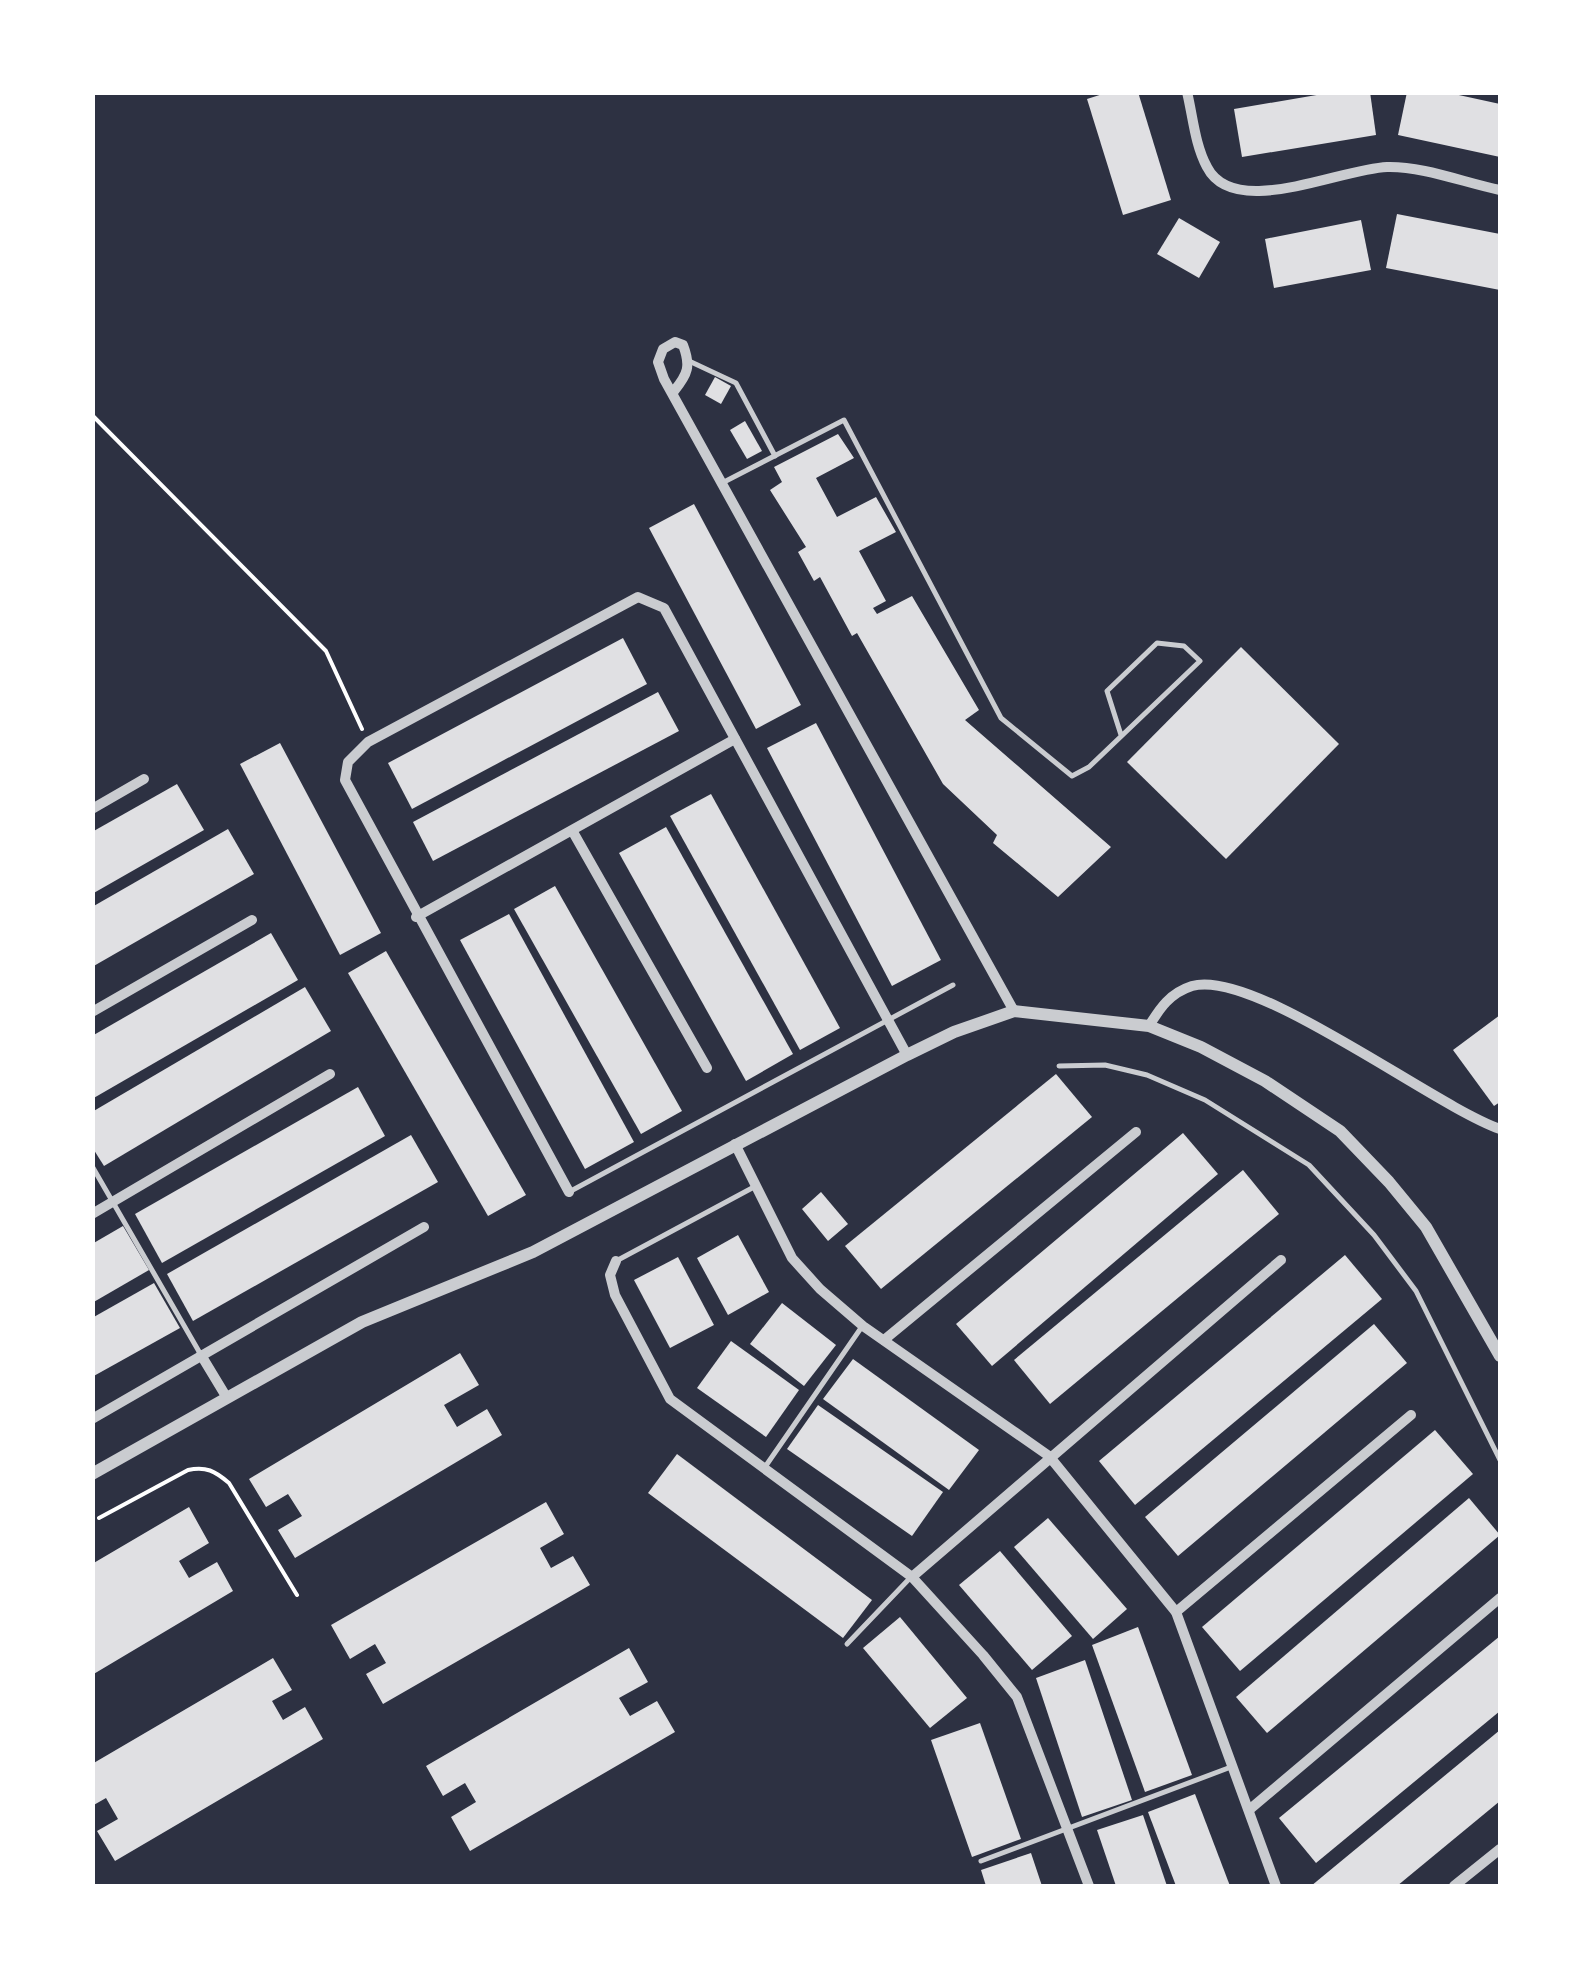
<svg xmlns="http://www.w3.org/2000/svg" width="1593" height="1979" viewBox="0 0 1593 1979" font-family="'Archivo Narrow',sans-serif">
<rect width="100%" height="100%" fill="#2d3142"/>
<g fill="#e0e0e3">
<polygon points="1109,92 1138,92 1171,200 1123,215 1087,99"/>
<polygon points="1334,92 1370,92 1376,135 1242,157 1234,109"/>
<polygon points="1407,92 1445,92 1500,104 1500,157 1398,135"/>
<polygon points="1397,214 1500,234 1500,290 1386,268"/>
<polygon points="1179,218 1220,242 1199,278 1157,254"/>
<polygon points="1361,220 1371,270 1274,288 1265,239"/>
<polygon points="715,377 731,386 721,404 705,395"/>
<polygon points="745,421 762,451 747,459 730,430"/>
<polygon points="838,434 854,458 816,478 837,517 876,497 896,532 859,551 886,601 873,608 877,614 912,596 979,710 965,720 1111,847 1058,897 993,843 997,835 943,784 857,633 852,636 820,577 814,581 798,552 806,547 770,490 782,482 774,467"/>
<polygon points="694,504 801,705 756,729 649,528"/>
<polygon points="623,638 647,684 412,809 388,763"/>
<polygon points="1241,647 1339,744 1226,859 1127,762"/>
<polygon points="658,692 679,731 433,861 413,822"/>
<polygon points="816,723 941,960 892,986 767,748"/>
<polygon points="280,743 381,933 340,955 240,764"/>
<polygon points="177,784 204,830 92,894 92,832"/>
<polygon points="711,794 840,1028 800,1050 670,816"/>
<polygon points="666,827 793,1054 746,1081 619,853"/>
<polygon points="228,829 254,874 92,967 92,907"/>
<polygon points="555,886 682,1111 641,1134 514,909"/>
<polygon points="509,914 634,1142 585,1169 460,940"/>
<polygon points="271,933 298,980 92,1099 92,1036"/>
<polygon points="386,951 526,1195 488,1216 348,973"/>
<polygon points="305,987 331,1031 104,1166 92,1147 92,1112"/>
<polygon points="1500,1015 1500,1102 1494,1106 1453,1050"/>
<polygon points="1056,1074 1092,1117 881,1289 845,1246"/>
<polygon points="358,1087 385,1136 162,1263 135,1214"/>
<polygon points="1183,1133 1218,1174 992,1366 956,1324"/>
<polygon points="411,1135 438,1182 193,1321 167,1274"/>
<polygon points="1243,1170 1279,1214 1050,1404 1014,1360"/>
<polygon points="821,1192 848,1224 828,1241 802,1209"/>
<polygon points="123,1226 149,1270 92,1303 92,1244"/>
<polygon points="738,1235 769,1292 728,1315 697,1258"/>
<polygon points="1345,1255 1382,1299 1135,1505 1099,1461"/>
<polygon points="678,1257 714,1325 670,1348 634,1280"/>
<polygon points="154,1283 180,1328 92,1377 92,1318"/>
<polygon points="782,1303 836,1345 804,1386 750,1344"/>
<polygon points="1374,1324 1407,1363 1178,1556 1145,1517"/>
<polygon points="731,1341 799,1390 766,1437 697,1388"/>
<polygon points="460,1353 479,1385 444,1405 457,1427 487,1409 502,1435 295,1558 278,1530 302,1516 288,1494 266,1507 249,1479"/>
<polygon points="853,1359 979,1450 949,1490 823,1399"/>
<polygon points="818,1405 943,1492 912,1536 787,1449"/>
<polygon points="1435,1430 1473,1474 1240,1671 1202,1627"/>
<polygon points="677,1454 872,1600 843,1638 648,1493"/>
<polygon points="1469,1498 1500,1535 1267,1733 1236,1697"/>
<polygon points="546,1502 564,1534 540,1548 551,1568 573,1556 590,1585 383,1704 366,1674 386,1663 375,1644 350,1659 331,1625"/>
<polygon points="189,1507 209,1543 179,1561 189,1578 217,1562 233,1591 92,1675 92,1564"/>
<polygon points="1048,1518 1127,1609 1093,1639 1014,1547"/>
<polygon points="1000,1551 1072,1636 1032,1670 959,1585"/>
<polygon points="900,1617 967,1698 930,1728 863,1648"/>
<polygon points="1138,1627 1192,1775 1145,1792 1092,1645"/>
<polygon points="1500,1636 1500,1711 1316,1863 1279,1818"/>
<polygon points="629,1648 648,1682 619,1698 630,1716 657,1701 675,1732 470,1851 451,1817 476,1802 465,1783 443,1796 426,1766"/>
<polygon points="273,1658 292,1690 272,1701 283,1720 305,1707 323,1739 115,1861 97,1831 118,1819 106,1798 92,1806 92,1764"/>
<polygon points="1085,1660 1132,1800 1082,1817 1036,1678"/>
<polygon points="980,1723 1021,1839 972,1857 931,1740"/>
<polygon points="1500,1730 1500,1801 1397,1886 1311,1886"/>
<polygon points="1195,1794 1230,1886 1176,1886 1148,1812"/>
<polygon points="1143,1815 1167,1886 1116,1886 1097,1830"/>
<polygon points="1031,1853 1042,1886 986,1886 981,1870"/>
</g>
<g fill="none" stroke-linecap="round" stroke-linejoin="round">
<g stroke="#fff" stroke-width="4">
<polyline points="92,415 326,651 362,729"/>
<path d="M 99,1518 L 188,1470 C 206,1466 215,1471 229,1483 L 297,1595"/>
</g>
<g stroke="#caccd0" stroke-width="5">
<polyline points="689,361 736,383 775,456"/>
<polyline points="724,482 844,420 1001,718 1072,776 1089,767 1200,661 1184,646 1157,643 1107,691 1121,735"/>
<polyline points="1059,1066 1105,1065 1147,1075 1205,1100 1309,1165 1374,1235 1416,1291 1500,1460"/>
<polyline points="92,1166 201,1355"/>
<polyline points="569,1192 953,985"/>
<polyline points="618,1260 754,1187"/>
<polyline points="765,1467 861,1328"/>
<polyline points="847,1644 911,1577"/>
<polyline points="981,1861 1231,1767"/>
</g>
<g stroke="#caccd0" stroke-width="10">
<path d="M 1187,92 C 1193,117 1195,145 1207,167 C 1234,220 1339,169 1387,167 C 1423,166 1465,183 1500,190"/>
<path d="M 674,391 C 688,374 691,366 683,345 L 675,342 L 663,349 L 658,362 L 664,379 L 1014,1011"/>
<polyline points="92,809 144,779"/>
<polyline points="573,832 707,1068"/>
<polyline points="416,917 735,739"/>
<polyline points="92,1012 252,920"/>
<path d="M 1149,1026 C 1160,1008 1170,993 1192,986 C 1254,968 1432,1105 1500,1129"/>
<polyline points="735,1144 792,1258 820,1289 863,1326 1049,1456 1176,1612 1276,1886"/>
<polyline points="569,1192 345,780 348,762 368,742 638,597 664,608 907,1055"/>
<polyline points="92,1214 330,1074"/>
<polyline points="616,1261 610,1275 615,1295 670,1399 912,1577 983,1655 1017,1697 1089,1886"/>
<polyline points="884,1340 1136,1132"/>
<polyline points="201,1355 227,1398"/>
<polyline points="92,1419 424,1227"/>
<polyline points="912,1577 1281,1260"/>
<polyline points="1176,1612 1411,1415"/>
<polyline points="1249,1810 1500,1598"/>
<polyline points="1454,1886 1500,1849"/>
</g>
<polyline stroke="#caccd0" stroke-width="12" points="92,1474 362,1322 533,1252 907,1055 954,1032 1014,1011 1149,1026 1201,1047 1265,1081 1340,1131 1389,1182 1426,1227 1500,1356"/>
</g>
<rect width="1593" height="1979" fill="none" stroke="#ffffff" stroke-width="190"/>
</svg>
